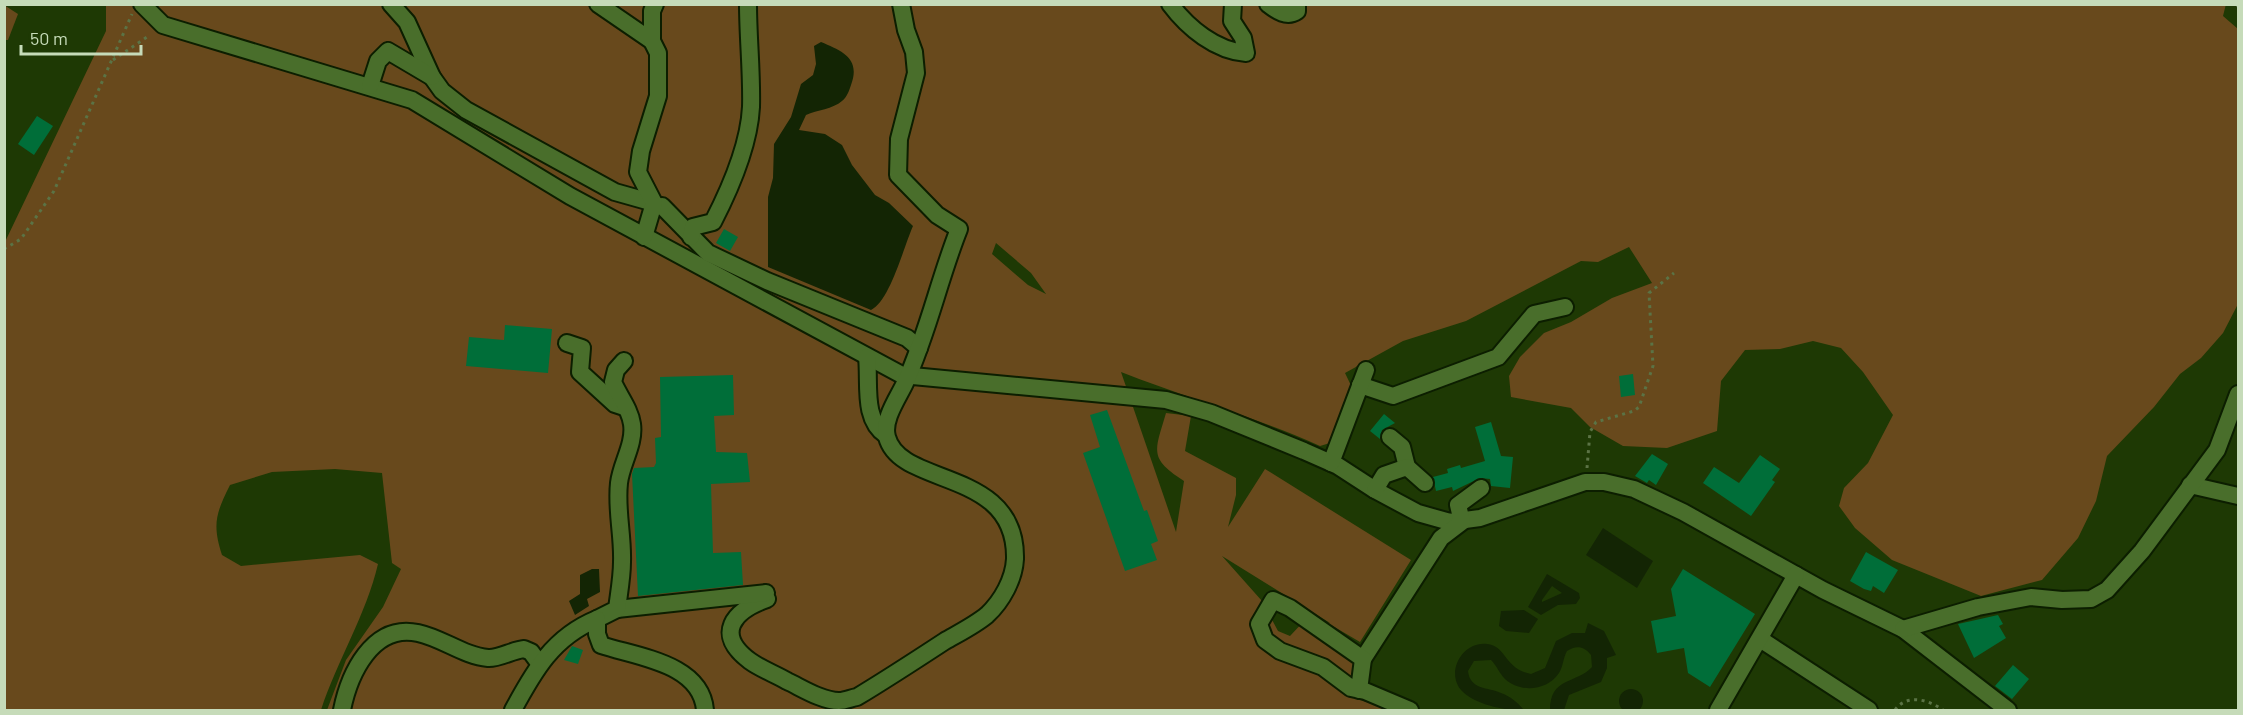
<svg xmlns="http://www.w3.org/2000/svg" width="2243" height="715" viewBox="0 0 2243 715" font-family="Barlow,sans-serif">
<rect width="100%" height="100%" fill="#1e3904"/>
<g fill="#68491c" fill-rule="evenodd">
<path d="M 1153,4 L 2226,4 L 2223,16 L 2238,29 L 2238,304 L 2223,333 L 2201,358 L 2180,374 L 2154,407 L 2107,456 L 2096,501 L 2078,538 L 2042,580 L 1981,596 L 1892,560 L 1855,528 L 1839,506 L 1844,488 L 1868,463 L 1893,415 L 1863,372 L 1841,348 L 1813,341 L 1780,349 L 1745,350 L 1721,381 L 1717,431 L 1667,448 L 1623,446 L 1590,427 L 1571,408 L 1511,397 L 1509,376 L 1520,357 L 1544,333 L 1571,322 L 1612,298 L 1652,283 L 1629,247 L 1598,262 L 1581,261 L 1466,321 L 1403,341 L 1345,373 L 1358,400 L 1350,437 L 1320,446 C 1255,417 1187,398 1121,372 L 1176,532 L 1184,481 C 1148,458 1155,451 1166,413 L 1191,416 L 1185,451 L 1236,478 L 1236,495 L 1228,527 L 1265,469 L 1411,560 L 1360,642 L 1331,625 L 1339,641 L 1363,653 L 1357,699 L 1394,710 L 327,710 L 346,660 L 383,607 L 401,569 L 392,563 L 382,473 L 335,469 L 272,472 L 230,485 C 216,513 212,524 222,555 L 241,566 L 360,555 L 378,564 C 366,615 337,661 321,710 L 5,710 L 4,244 L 106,31 L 106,5 ZM 996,243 L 1031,273 L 1046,294 L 1028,285 L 992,254 ZM 1222,556 L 1330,623 L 1306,619 L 1290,636 L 1278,631 L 1262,601 Z"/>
<polygon points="4,5 18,14 8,40 5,40"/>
</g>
<g fill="#132504" fill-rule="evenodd">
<path d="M 821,42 C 842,51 861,58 851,85 C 849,91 847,97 842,101 C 833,109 817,110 806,115 L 799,130 L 825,134 L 842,145 L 852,165 L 875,195 L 889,203 L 913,226 C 904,246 890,301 871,310 L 768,267 L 768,197 L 773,178 L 774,144 L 791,117 L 801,84 L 813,75 L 816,64 L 814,46 Z"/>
<polygon points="1603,528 1653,561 1637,588 1586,555"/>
<polygon points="592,569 599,569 600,592 587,599 589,606 575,615 569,601 580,594 580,575"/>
<path d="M 1547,574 L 1579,593 L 1580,598 L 1576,604 L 1558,605 L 1541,615 L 1528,607 ZM 1552,586 L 1562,593 L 1542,602 L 1542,600 Z"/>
<polygon points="1524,610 1538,619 1529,633 1506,631 1499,626 1501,611"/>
<path d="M 1588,623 L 1604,631 L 1616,655 L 1607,658 L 1607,668 L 1601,682 L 1569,695 L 1564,710 L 1550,710 C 1550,677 1576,684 1592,667 L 1591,655 C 1584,646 1576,645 1567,651 C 1563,658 1563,667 1559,673 C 1547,691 1520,693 1505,679 C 1499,673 1497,666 1491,660 L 1474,661 L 1468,671 C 1470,690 1488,687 1501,693 C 1510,696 1518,703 1524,710 C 1506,711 1477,705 1463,692 C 1444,674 1462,641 1487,644 C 1507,646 1503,668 1531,674 L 1545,668 L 1556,641 L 1572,633 L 1585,633 Z"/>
<circle cx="1631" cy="701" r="12"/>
</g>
<g fill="#006e39">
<polygon points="37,116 53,126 34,155 18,144"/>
<polygon points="724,229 738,237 730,251 716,243"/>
<polygon points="505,325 552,329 548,373 466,366 469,337 504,340"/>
<polygon points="1633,374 1635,395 1621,397 1619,376"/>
<polygon points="733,375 734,415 714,416 716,452 747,453 750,482 711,484 713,553 741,552 743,585 638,596 632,474 634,468 654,467 656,463 655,438 661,437 660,377"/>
<polygon points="1107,410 1144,511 1147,510 1158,541 1151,544 1157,560 1125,571 1083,453 1100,447 1090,415"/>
<polygon points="1384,414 1395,423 1382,430 1380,439 1370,431"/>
<polygon points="1491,422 1501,456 1513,457 1510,488 1491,486 1490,479 1480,478 1453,491 1452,487 1436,491 1433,477 1448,473 1447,469 1460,465 1461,468 1485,461 1475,427"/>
<polygon points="1652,454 1668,464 1656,485 1649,480 1647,483 1635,476"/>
<polygon points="1760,455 1780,469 1772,480 1775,482 1751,516 1703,483 1714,467 1739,483"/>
<polygon points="1866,552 1898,570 1884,593 1873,586 1871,591 1864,589 1850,581"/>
<polygon points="1683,569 1755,614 1710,687 1688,673 1684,648 1657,653 1651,621 1676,616 1671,589"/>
<polygon points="1998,615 2003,624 1999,626 2006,638 1974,658 1958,624"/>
<polygon points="572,646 583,650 578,664 564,660"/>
<polygon points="2013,665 2029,679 2012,699 1995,686"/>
</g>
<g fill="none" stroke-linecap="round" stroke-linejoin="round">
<defs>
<g id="minor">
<polyline points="142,4 163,25 412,100 570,196 902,375 1166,400 1211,413 1304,451 1338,466 1375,490 1418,513 1450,522 1480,518 1585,482 1604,482 1634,489 1683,512 1823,590 1903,629 2008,710"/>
<polyline points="391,4 407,22 432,77 442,91 466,110 615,192 654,203"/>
<polyline points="598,4 652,41"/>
<path d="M 1170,4 C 1188,28 1216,51 1246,53 L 1243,38 L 1232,21 L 1233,4"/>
<path d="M 1268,4 C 1277,11 1287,18 1297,11 L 1297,4"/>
<polyline points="370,86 378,61 388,51 432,77"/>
<polyline points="662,206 708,253 767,281 907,338 919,348"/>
<polyline points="644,237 654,203 638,172 641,151 658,96 658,53 652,41 652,11 655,4"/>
<path d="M 691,237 L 693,227 L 713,222 C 730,189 749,146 751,107 C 752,74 748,38 748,4"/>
<polyline points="567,343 582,348 580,372 615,404 624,407"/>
<path d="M 867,357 C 870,383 862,419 886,435"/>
<polyline points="1360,385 1393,396 1498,357 1534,314 1565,307"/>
<polyline points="1390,437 1402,447 1407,467"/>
<polyline points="1331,463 1366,370"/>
<polyline points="2190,485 2238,496"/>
<polyline points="1375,490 1384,475 1407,467 1425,483"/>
<path d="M 767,599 C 733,611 714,634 750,661 C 761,669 775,674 787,681 C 802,688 822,701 839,701 C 845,701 851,698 857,697 C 887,679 916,660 945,641 C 959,633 975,625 987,615 C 1002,601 1014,579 1015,559 C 1017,467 900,488 887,437 C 882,420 898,398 905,383 C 928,333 939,279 959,229 L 937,215 L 898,175 L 899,139 L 916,73 L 914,52 L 906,30 L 901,4"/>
<polyline points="617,609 766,593"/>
<path d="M 597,619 L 617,609 C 619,593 622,577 622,562 C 623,535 616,510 619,483 C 621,464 635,444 632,424 C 630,409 619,396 613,382 L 616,370 L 624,361"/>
<polyline points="1903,629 1978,607 2031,597 2062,600 2091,599 2107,590 2142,551 2217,450 2238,394"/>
<polyline points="1760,639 1869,710"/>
<polyline points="1363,659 1441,538 1462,522 1458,505 1481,488"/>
<polyline points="1359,690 1363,659 1290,608 1273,600 1259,624 1265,640 1280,651 1323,667 1351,688 1365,691 1410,710"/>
<path d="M 342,710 C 349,675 372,623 418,633 C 442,638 464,656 488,658 C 498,659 513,650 524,649 L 531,652 L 539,663"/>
<path d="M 513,710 C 534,671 553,637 597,619 L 597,634 L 601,645 C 637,657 701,663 705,710"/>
<polyline points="1718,710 1796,575"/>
</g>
</defs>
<use href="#minor" stroke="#0c1e00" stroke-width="20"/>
<g stroke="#5b7345" stroke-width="3" stroke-dasharray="3 4.5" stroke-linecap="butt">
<polyline points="2237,4 2238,7"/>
<polyline points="113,60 150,35"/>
<polyline points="4,249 21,239 54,191 132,14"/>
<polyline points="1587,468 1590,432 1596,422 1634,411 1639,407 1653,366 1649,293 1674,273"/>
<path d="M 1895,710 C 1907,693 1929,700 1943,710"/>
</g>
<use href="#minor" stroke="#496e2b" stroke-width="16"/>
</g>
<rect width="2243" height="715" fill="none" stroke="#c6dbb9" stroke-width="12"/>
<path d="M21 45v9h120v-9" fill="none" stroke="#c6dbb9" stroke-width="3"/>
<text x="30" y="45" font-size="18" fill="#c6dbb9" stroke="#1e3904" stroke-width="4.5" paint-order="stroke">50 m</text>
</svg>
